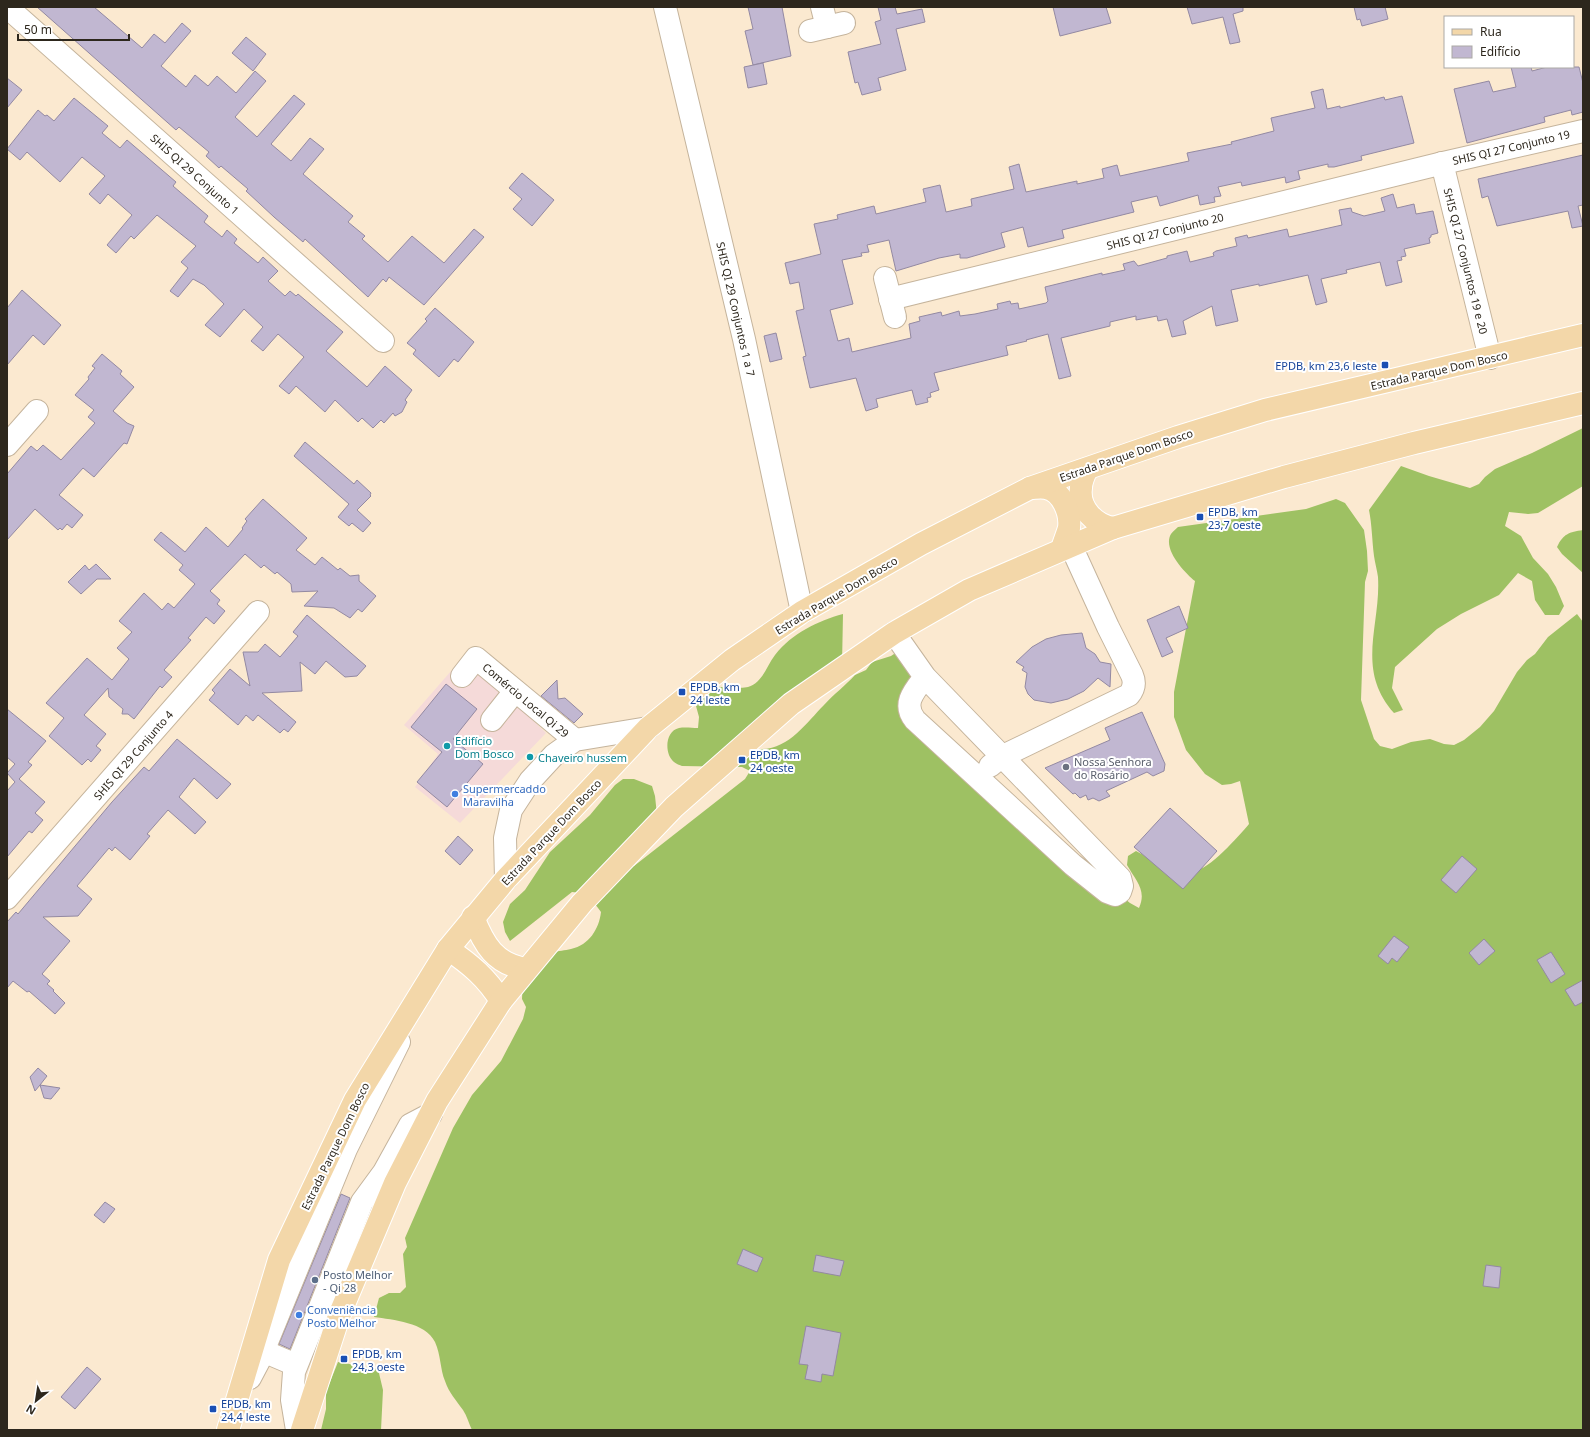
<svg xmlns="http://www.w3.org/2000/svg" width="1590" height="1437" viewBox="0 0 1590 1437" font-family="'Noto Sans',sans-serif">
<rect width="100%" height="100%" fill="#fbe9d0"/>
<polygon fill="#f5dad9" points="465,655 546,733 460,823 415,787 438,754 404,725"/>
<g fill="#9ec163">
<path d="M 1583,428 L 1583,486 L 1538,513 L 1528,514 L 1509,512 L 1505,526 L 1521,536 L 1533,558 L 1548,574 L 1556,587 L 1564,606 L 1559,615 L 1545,615 L 1535,600 L 1532,581 L 1518,573 L 1499,595 L 1461,614 L 1437,629 L 1395,667 L 1392,688 L 1403,710 L 1394,713 C 1355,669 1381,626 1378,577 C 1377,570 1375,563 1374,556 C 1372,540 1372,525 1369,510 L 1401,466 L 1429,476 L 1470,488 L 1479,484 L 1485,477 L 1495,469 L 1532,453 Z"/>
<path d="M 1336,499 L 1345,503 L 1364,530 L 1367,551 L 1368,571 L 1365,582 L 1361,700 L 1374,739 L 1380,746 L 1392,749 L 1411,742 L 1430,739 L 1444,744 L 1454,745 L 1464,740 L 1480,727 L 1494,711 L 1517,672 L 1527,660 L 1535,654 L 1548,637 L 1577,614 L 1583,622 L 1583,1430 L 472,1430 C 469,1424 467,1416 463,1410 C 456,1400 449,1393 445,1381 C 440,1369 441,1355 435,1342 C 425,1322 393,1320 374,1317 L 379,1298 L 389,1293 L 400,1293 L 406,1287 L 403,1254 L 407,1247 L 405,1238 L 453,1128 L 472,1095 L 501,1061 L 523,1019 L 526,1007 L 522,999 L 523,976 C 531,969 542,956 553,953 C 558,950 565,951 571,949 C 589,945 599,929 601,912 C 593,901 586,892 572,892 L 510,941 L 505,932 L 503,922 L 510,904 L 525,890 L 550,852 L 590,815 L 615,785 L 623,779 L 634,779 L 652,786 L 655,796 L 657,815 L 622,865 L 634,866 L 745,779 L 750,771 L 742,767 L 682,766 C 680,765 676,764 674,762 C 664,754 665,731 679,728 C 685,727 692,728 698,728 L 699,717 L 696,706 L 702,695 L 711,687 C 720,686 741,689 748,687 C 763,682 766,667 775,655 C 792,633 818,621 843,614 L 842,665 L 754,740 L 758,749 C 788,751 806,723 824,705 C 834,694 846,685 855,675 L 866,670 L 872,662 L 891,656 L 897,652 L 919,664 L 901,707 L 906,727 L 918,732 L 1130,903 L 1139,908 C 1147,890 1136,881 1127,865 L 1128,856 L 1136,851 C 1151,859 1176,874 1193,872 C 1210,869 1238,837 1249,824 L 1240,781 L 1231,784 L 1222,785 L 1205,774 L 1186,750 L 1174,717 L 1174,692 L 1195,581 C 1185,573 1162,549 1171,534 C 1173,531 1176,529 1178,527 L 1306,509 Z"/>
<path d="M 1583,530 L 1583,573 L 1562,554 L 1557,547 C 1563,534 1569,532 1583,530 Z"/>
<polygon points="338,1362 378,1369 383,1390 381,1430 321,1430 326,1409 326,1392"/>
</g>
<g fill="#c1b7d1" stroke="#9389a2">
<polygon points="37,7 94,7 142,48 154,34 165,43 182,23 191,31 161,66 186,87 195,75 208,86 217,76 236,93 255,71 266,81 235,117 257,137 294,95 305,104 271,144 291,161 310,138 324,149 303,174 353,216 348,222 365,236 362,239 388,262 412,236 444,263 474,229 484,237 424,305 389,277 386,282 383,279 368,297 305,239 303,242 274,217 246,191 248,189 221,166 219,168 206,156 209,152 179,127 176,130"/>
<polygon points="748,7 782,7 791,56 753,65 745,31 753,29"/>
<polygon points="878,7 895,7 897,14 922,9 925,22 896,29 906,70 878,78 881,90 862,95 858,82 855,83 848,52 881,44 875,22 881,20"/>
<polygon points="1053,7 1106,7 1111,23 1060,36"/>
<polygon points="1187,7 1243,7 1243,11 1233,14 1240,42 1230,44 1223,17 1192,24"/>
<polygon points="1354,7 1385,7 1388,19 1362,26 1360,19 1357,20"/>
<polygon points="246,37 266,54 253,71 232,53"/>
<polygon points="763,63 767,84 748,88 744,67"/>
<polygon points="1511,67 1531,67 1532,71 1547,67 1579,67 1583,83 1583,112 1572,115 1571,110 1544,117 1545,122 1467,143 1454,89 1489,81 1493,92 1516,87"/>
<polygon points="7,78 22,90 7,108"/>
<polygon points="1323,89 1327,109 1340,106 1340,108 1384,97 1385,100 1402,96 1414,143 1361,156 1362,160 1334,167 1328,167 1328,164 1298,171 1300,179 1286,183 1285,177 1242,186 1241,182 1218,187 1221,196 1214,197 1215,202 1200,205 1198,195 1160,206 1157,196 1131,202 1134,212 1062,230 1064,238 1028,247 1023,227 1001,233 1005,247 967,258 960,258 960,254 939,258 896,271 889,240 867,245 869,252 861,253 862,256 842,260 853,304 830,310 838,341 849,338 852,352 911,338 909,324 920,321 919,317 941,312 942,316 959,311 960,316 975,314 998,309 997,304 1010,301 1011,304 1018,303 1019,309 1046,303 1048,301 1045,287 1102,273 1102,275 1125,270 1123,264 1134,261 1138,266 1167,258 1167,256 1187,251 1190,262 1214,256 1213,253 1216,251 1237,246 1235,238 1247,235 1248,238 1287,229 1289,237 1342,225 1339,210 1351,208 1352,212 1364,216 1385,211 1381,198 1393,194 1397,208 1414,204 1416,214 1433,211 1438,233 1431,235 1431,237 1429,238 1430,243 1404,249 1406,256 1401,257 1402,260 1397,261 1402,282 1386,286 1380,262 1346,270 1347,273 1321,279 1327,302 1316,305 1308,275 1259,286 1259,284 1231,290 1238,321 1216,326 1212,306 1183,321 1186,334 1172,337 1167,319 1158,321 1157,316 1136,320 1136,316 1110,322 1110,326 1061,338 1071,376 1059,379 1048,334 1026,340 1027,341 1006,346 1008,355 934,373 939,390 930,393 931,397 927,398 928,402 916,405 912,390 876,399 878,407 866,411 856,378 810,388 803,357 806,356 796,311 804,309 799,282 790,284 785,263 821,254 814,224 838,219 837,215 874,206 876,214 926,202 923,189 940,185 946,212 972,206 971,199 1014,189 1009,167 1019,164 1026,192 1077,181 1077,184 1104,178 1102,169 1117,165 1120,176 1189,161 1187,153 1232,144 1231,142 1274,131 1271,118 1315,108 1311,92"/>
<polygon points="74,98 108,126 102,133 120,148 127,140 176,182 173,186 208,216 204,222 222,237 227,230 237,239 234,243 258,263 263,257 278,271 268,281 285,296 290,291 296,296 298,294 343,332 326,351 367,387 385,366 412,390 405,400 407,402 402,412 395,416 393,413 384,423 381,420 373,428 362,418 358,422 335,400 325,412 296,386 289,394 279,386 304,357 278,334 263,351 251,341 263,327 244,309 220,337 205,325 224,304 204,285 193,279 178,297 170,291 188,268 181,262 196,246 157,215 134,239 131,236 116,253 107,245 132,215 108,194 100,204 89,194 105,176 82,157 60,182 27,152 20,160 7,149 38,110 45,116 47,115 54,121"/>
<polygon points="1583,155 1583,205 1578,206 1583,226 1572,228 1568,211 1497,226 1488,196 1482,198 1478,179"/>
<polygon points="522,173 554,200 532,226 513,209 522,199 509,188"/>
<polygon points="22,290 61,325 44,345 33,335 7,365 7,308"/>
<polygon points="435,308 474,342 458,362 454,359 439,377 413,354 416,350 407,343 427,321 425,319"/>
<polygon points="776,333 782,359 770,362 764,336"/>
<polygon points="102,354 122,371 120,374 134,387 113,411 127,423 134,426 127,444 124,443 94,477 83,468 59,495 83,515 72,528 67,524 62,530 60,528 58,530 35,509 7,540 7,474 31,446 37,451 43,445 61,460 95,423 88,417 94,410 75,395 89,379 88,377 95,368 92,366"/>
<polygon points="305,442 354,484 357,480 371,493 370,495 371,496 357,510 371,523 363,532 352,523 349,526 338,517 349,504 294,456"/>
<polygon points="263,499 307,538 296,550 315,565 322,557 338,570 340,568 350,576 359,575 359,581 376,596 362,612 358,609 350,618 334,608 304,606 318,591 292,592 291,584 277,572 275,574 264,565 261,568 245,554 210,591 220,600 217,604 225,611 214,624 206,617 188,638 191,640 164,670 172,677 162,688 160,686 134,719 128,714 122,714 123,709 109,697 108,688 84,715 106,734 96,746 101,750 91,762 88,759 82,765 49,736 64,718 46,703 87,658 112,680 129,659 117,648 132,632 119,621 144,593 162,610 168,603 174,608 195,584 179,570 183,565 154,540 161,532 185,552 206,527 228,547 243,529 242,528 247,521 245,519"/>
<polygon points="96,564 111,579 97,579 81,594 68,582 85,565 89,570"/>
<polygon points="1179,606 1188,628 1166,638 1173,652 1162,657 1147,620"/>
<polygon points="307,615 366,666 357,676 345,677 326,661 315,674 300,662 302,691 262,693 296,722 288,732 284,729 280,733 258,715 253,721 246,715 238,725 209,700 215,693 212,690 230,669 250,686 243,652 258,652 265,644 280,657 298,636 293,632"/>
<polygon points="1082,633 1086,648 1095,654 1100,662 1111,664 1110,687 1098,678 1084,691 1068,699 1051,703 1034,700 1028,694 1025,687 1027,673 1022,670 1024,667 1016,662 1032,647 1046,639 1061,635"/>
<polygon points="557,680 558,699 565,698 583,714 574,723 541,696"/>
<polygon points="446,684 477,709 453,739 483,764 447,807 417,782 442,752 411,727"/>
<polygon points="7,709 46,741 28,762 32,765 19,779 45,802 35,813 43,820 32,833 29,831 7,857 7,791 15,782 7,773 15,764 7,757"/>
<polygon points="1142,712 1165,764 1164,771 1153,776 1147,772 1106,791 1110,796 1099,801 1093,798 1088,800 1086,795 1080,798 1075,793 1073,794 1045,768 1110,740 1105,728"/>
<polygon points="177,739 231,784 217,799 194,778 179,797 206,822 195,834 168,810 147,834 150,836 130,860 115,847 112,851 109,848 77,886 92,899 78,916 43,917 70,941 42,974 50,981 47,984 54,990 53,991 65,1003 55,1014 29,991 27,992 13,981 7,988 7,922 16,912 18,914 112,802 144,767 149,771"/>
<polygon points="1170,808 1217,851 1183,889 1134,847"/>
<polygon points="458,836 473,850 460,865 445,851"/>
<polygon points="1462,856 1477,869 1456,893 1441,880"/>
<polygon points="1394,936 1409,947 1397,962 1392,958 1388,964 1378,956"/>
<polygon points="1484,939 1495,951 1479,965 1469,953"/>
<polygon points="1551,952 1565,974 1551,983 1537,960"/>
<polygon points="1583,980 1583,1002 1575,1006 1565,990"/>
<polygon points="38,1068 47,1076 40,1085 60,1088 51,1099 44,1098 40,1085 35,1091 30,1077"/>
<polygon points="341,1194 350,1198 290,1349 279,1344"/>
<polygon points="105,1202 115,1209 104,1223 94,1215"/>
<polygon points="743,1249 763,1258 757,1272 737,1264"/>
<polygon points="816,1255 844,1261 840,1276 813,1271"/>
<polygon points="1486,1265 1501,1267 1499,1288 1483,1286"/>
<polygon points="806,1326 841,1333 833,1376 822,1374 821,1382 805,1379 808,1365 799,1364"/>
<polygon points="87,1367 101,1379 75,1409 61,1397"/>
</g>
<g fill="none" stroke-linecap="round" stroke-linejoin="round">
<defs>
<g id="minor">
<polyline points="7,7 383,341"/>
<polyline points="665,7 744,339 802,612"/>
<polyline points="822,7 827,27"/>
<polyline points="810,31 844,23"/>
<polyline points="1442,163 1490,358"/>
<polyline points="885,278 895,317"/>
<polyline points="890,299 1439,164 1583,131"/>
<polyline points="7,445 37,411"/>
<path d="M 894,633 L 925,677 L 1120,878 L 1122,886 L 1120,892 L 1115,895 L 1107,892 L 1073,865 L 915,720 C 902,704 914,691 925,677"/>
<polyline points="462,676 476,658 575,740"/>
<polyline points="492,720 515,691"/>
<path d="M 990,766 L 1001,757 L 1129,695 C 1134,689 1135,682 1132,675 L 1108,627 L 1071,546"/>
<polyline points="506,879 505,838 511,810 530,781 554,755 575,740 648,728"/>
<polyline points="7,898 258,612"/>
<polyline points="263,1351 296,1365"/>
<polyline points="250,1378 260,1359 346,1149 399,1042"/>
<polyline points="297,1430 292,1400 294,1372 362,1202 384,1172 410,1125 431,1114"/>
</g>
<g id="major">
<path d="M 1087,469 C 1084,475 1081,481 1081,488 C 1078,508 1095,525 1113,528"/>
<path d="M 1030,488 C 1035,488 1041,487 1046,488 C 1062,491 1071,513 1069,528 C 1067,535 1064,542 1062,549"/>
<path d="M 473,917 C 484,945 495,964 526,969"/>
<path d="M 448,949 C 470,964 487,978 501,1001"/>
<polyline points="228,1430 279,1260 355,1100 448,949 506,879 648,728 732,660 802,612 921,544 1030,488 1178,437 1265,410 1583,335"/>
<polyline points="302,1430 339,1316 395,1183 437,1101 501,1001 582,903 674,807 791,704 894,633 969,590 1113,528 1284,477 1414,443 1583,403"/>
</g>
</defs>
<use href="#minor" stroke="#c5b49c" stroke-width="24"/>
<use href="#major" stroke="#fff" stroke-width="24"/>
<use href="#minor" stroke="#fff" stroke-width="22"/>
<use href="#major" stroke="#f3d7a9" stroke-width="22"/>
</g>
<g fill="#1a4fb4" stroke="#fff" stroke-width="1.5">
<rect x="1381" y="361" width="8" height="8" rx="2"/>
<rect x="1196" y="513" width="8" height="8" rx="2"/>
<rect x="678" y="688" width="8" height="8" rx="2"/>
<rect x="738" y="756" width="8" height="8" rx="2"/>
<rect x="340" y="1355" width="8" height="8" rx="2"/>
<rect x="209" y="1405" width="8" height="8" rx="2"/>
</g>
<g fill="#0f9aa8" stroke="#fff" stroke-width="1.5">
<circle cx="447" cy="746" r="4"/>
<circle cx="530" cy="757" r="4"/>
</g>
<circle fill="#6b7280" stroke="#fff" stroke-width="1.5" cx="1066" cy="767" r="4"/>
<g fill="#3f7fe0" stroke="#fff" stroke-width="1.5">
<circle cx="455" cy="794" r="4"/>
<circle cx="299" cy="1315" r="4"/>
</g>
<circle fill="#5c6f8a" stroke="#fff" stroke-width="1.5" cx="315" cy="1280" r="4"/>
<g text-anchor="middle" dominant-baseline="central" stroke-width="4" stroke-linejoin="round" paint-order="stroke">
<g font-size="11" fill="#2d271d" stroke="#fff">
<text transform="translate(1511 147) rotate(-13)">SHIS QI 27 Conjunto 19</text>
<text transform="translate(195 174) rotate(42)">SHIS QI 29 Conjunto 1</text>
<text transform="translate(1165 231) rotate(-14)">SHIS QI 27 Conjunto 20</text>
<text transform="translate(1466 261) rotate(76)">SHIS QI 27 Conjuntos 19 e 20</text>
<text transform="translate(736 309) rotate(77)">SHIS QI 29 Conjuntos 1 a 7</text>
<text transform="translate(1439 370) rotate(-13)">Estrada Parque Dom Bosco</text>
<text transform="translate(1126 455) rotate(-19)">Estrada Parque Dom Bosco</text>
<text transform="translate(836 595) rotate(-31)">Estrada Parque Dom Bosco</text>
<text transform="translate(526 700) rotate(40)">Comércio Local Qi 29</text>
<text transform="translate(133 755) rotate(-49)">SHIS QI 29 Conjunto 4</text>
<text transform="translate(551 832) rotate(-47)">Estrada Parque Dom Bosco</text>
<text transform="translate(335 1146) rotate(-64)">Estrada Parque Dom Bosco</text>
</g>
<g font-size="11" fill="#164399" stroke="#fff" text-anchor="start">
<text x="1377" y="365" text-anchor="end">EPDB, km 23,6 leste</text>
<text x="1208" y="511">EPDB, km<tspan x="1208" dy="13">23,7 oeste</tspan></text>
<text x="690" y="686">EPDB, km<tspan x="690" dy="13">24 leste</tspan></text>
<text x="750" y="754">EPDB, km<tspan x="750" dy="13">24 oeste</tspan></text>
<text x="352" y="1353">EPDB, km<tspan x="352" dy="13">24,3 oeste</tspan></text>
<text x="221" y="1403">EPDB, km<tspan x="221" dy="13">24,4 leste</tspan></text>
</g>
<g font-size="11" fill="#0d838f" stroke="#fff" text-anchor="start">
<text x="455" y="740">Edifício<tspan x="455" dy="13">Dom Bosco</tspan></text>
<text x="538" y="757">Chaveiro hussem</text>
</g>
<g font-size="11" fill="#5b616d" stroke="#fff" text-anchor="start">
<text x="1074" y="761">Nossa Senhora<tspan x="1074" dy="13">do Rosário</tspan></text>
</g>
<g font-size="11" fill="#366cbe" stroke="#fff" text-anchor="start">
<text x="463" y="788">Supermercaddo<tspan x="463" dy="13">Maravilha</tspan></text>
<text x="307" y="1309">Conveniência<tspan x="307" dy="13">Posto Melhor</tspan></text>
</g>
<g font-size="11" fill="#4e5e75" stroke="#fff" text-anchor="start">
<text x="323" y="1274">Posto Melhor<tspan x="323" dy="13">- Qi 28</tspan></text>
</g>
</g>
<rect width="1590" height="1437" fill="none" stroke="#2d271d" stroke-width="16"/>
<rect x="1444" y="16" width="130" height="52" fill="#ffffff" stroke="#aba9a5"/>
<rect x="1452" y="29" width="20" height="6" fill="#f3d7a9" stroke="#aba9a5"/>
<text x="1480" y="36" font-size="12" fill="#2d271d">Rua</text>
<rect x="1452" y="46" width="20" height="12" fill="#c1b7d1" stroke="#aba9a5"/>
<text x="1480" y="56" font-size="12" fill="#2d271d">Edifício</text>
<g transform="translate(36 1401) rotate(210)" stroke="#ffffff" stroke-width="3" paint-order="stroke">
<path d="M0-3L7 15L0 10L-7 15Z" fill="#2d271d"/>
<text y="-6" font-size="11" font-weight="bold" text-anchor="middle" fill="#2d271d">N</text>
</g>
<path d="M18 34v6h111v-6" fill="none" stroke="#2d271d" stroke-width="2"/>
<text x="24" y="34" font-size="12" fill="#2d271d" stroke="#ffffff" stroke-width="3" paint-order="stroke">50 m</text>
</svg>
